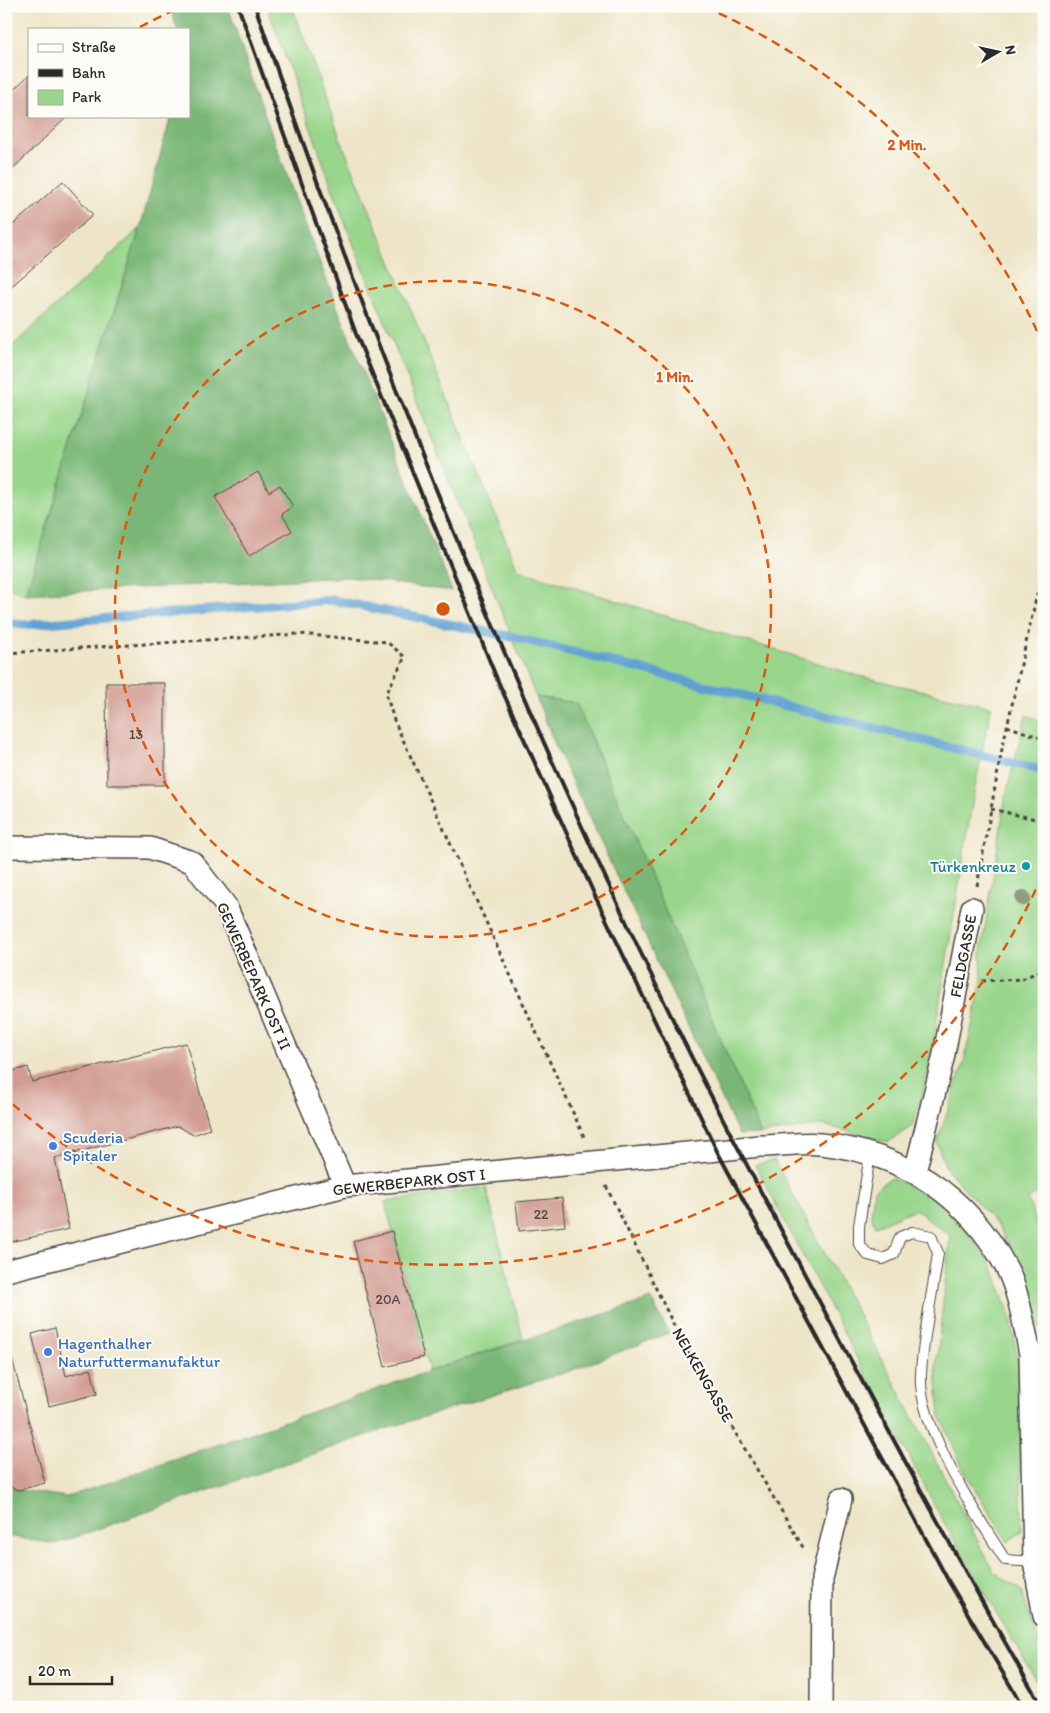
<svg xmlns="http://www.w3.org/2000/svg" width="1050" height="1713" viewBox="0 0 1050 1713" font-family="Itim,sans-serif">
<rect width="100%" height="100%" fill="#fdfcf7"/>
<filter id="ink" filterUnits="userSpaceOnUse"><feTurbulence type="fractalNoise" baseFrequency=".02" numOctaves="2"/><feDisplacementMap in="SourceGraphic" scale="10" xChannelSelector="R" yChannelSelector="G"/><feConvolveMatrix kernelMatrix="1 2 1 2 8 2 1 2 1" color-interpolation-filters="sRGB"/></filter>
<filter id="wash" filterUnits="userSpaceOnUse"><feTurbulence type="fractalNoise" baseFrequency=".0096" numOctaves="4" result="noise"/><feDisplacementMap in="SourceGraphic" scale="20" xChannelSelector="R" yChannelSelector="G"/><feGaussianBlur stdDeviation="1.12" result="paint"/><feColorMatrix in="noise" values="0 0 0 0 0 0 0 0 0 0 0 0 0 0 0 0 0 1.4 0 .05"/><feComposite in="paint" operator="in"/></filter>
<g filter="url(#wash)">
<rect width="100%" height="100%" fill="#eee5c8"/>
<g fill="#99d68b" stroke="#62805b">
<polygon points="267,6 292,6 340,138 518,570 859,676 991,707 973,798 928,1074 912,1127 888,1142 823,1125 761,1134 576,703 536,697 343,218"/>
<polygon points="140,228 26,594 6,588 6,352"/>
<polygon points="1026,715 1044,722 1044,1190 1028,1199 1044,1250 1044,1330 1040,1328 1027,1279 998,1226 946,1168 937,1143 964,1062 982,981 981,953 1006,795"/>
<polygon points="774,1160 902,1396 994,1572 1020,1589 1044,1654 1044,1694 943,1521 755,1165"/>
<polygon points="890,1178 928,1194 966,1230 992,1266 1011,1317 1019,1372 1022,1531 1008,1542 965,1473 940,1416 936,1369 950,1236 915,1209 876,1226 871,1216 874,1190"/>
<polygon points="486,1187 523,1339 429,1371 385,1202"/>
</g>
<g fill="#7ab777" stroke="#527151">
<path d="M 170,6 L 228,6 C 292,205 374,398 452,591 L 348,577 L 26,594 L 140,228 L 171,116 L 189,116 L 189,29 L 177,29 Z"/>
<polygon points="536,697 576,703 761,1134 739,1135 558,752"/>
<polygon points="651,1299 669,1333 570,1371 382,1430 55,1544 6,1536 6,1488 67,1497 429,1371"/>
</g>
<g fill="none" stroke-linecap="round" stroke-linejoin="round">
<polyline stroke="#5ea0d1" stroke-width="9" points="6,621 22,625 332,600 517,638 1044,771"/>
</g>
<g id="blocks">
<g fill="#d19c92">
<polygon points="29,75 29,116 68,116 6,175 6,97"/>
<polygon points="63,181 93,215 6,291 6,231"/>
<polygon points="258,472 269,492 280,485 293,507 282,514 292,531 249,556 215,497"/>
<polygon points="106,683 165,683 165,785 107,785"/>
<polygon points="186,1043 210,1129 193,1135 178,1126 55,1158 69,1229 6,1243 6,1073 28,1067 32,1082"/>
<polygon points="562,1198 565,1226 519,1231 516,1202"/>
<polygon points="392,1231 424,1357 385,1367 353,1241"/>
<polygon points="55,1328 66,1376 91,1369 97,1394 49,1406 32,1334"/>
<polygon points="6,1347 9,1347 45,1483 19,1490 6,1486"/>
</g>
</g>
</g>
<g filter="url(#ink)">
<use href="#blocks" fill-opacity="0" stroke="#484743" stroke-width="1"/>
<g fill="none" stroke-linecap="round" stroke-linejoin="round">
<defs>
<path id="lane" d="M 870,1154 L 859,1226 L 859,1244 L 868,1255 L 883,1259 L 894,1254 L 900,1237 L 912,1232 L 931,1236 L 938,1253 C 933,1293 923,1333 921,1374 C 917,1425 977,1515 1005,1560 L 1034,1562"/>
<g id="street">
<polyline points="6,847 150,848 192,862 226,906 345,1186"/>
<polyline points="915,1172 943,1059 972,908"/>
<path d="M 6,1271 L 345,1186 L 760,1146 C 780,1146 802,1142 821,1144 C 902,1153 967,1195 1006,1267 C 1018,1288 1025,1330 1030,1354 L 1034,1562 L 1044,1616"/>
<polyline points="821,1707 822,1579 841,1499"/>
</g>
</defs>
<use href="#lane" stroke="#484743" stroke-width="12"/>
<use href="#street" stroke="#484743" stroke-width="24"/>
<g stroke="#484743" stroke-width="3" stroke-dasharray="4 4" stroke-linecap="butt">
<polyline points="6,653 299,634 387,642 405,657 386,694 394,720 585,1139"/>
<polyline points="1007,726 1044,739"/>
<polyline points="991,809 1044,821"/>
<polyline points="977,886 1002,749 1044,563"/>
<polyline points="982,981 1022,979 1044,969"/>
<polyline points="606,1186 684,1346 804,1549"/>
</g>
<use href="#lane" stroke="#fff" stroke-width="10"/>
<use href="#street" stroke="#fff" stroke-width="21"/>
<g stroke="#2b2b2b" stroke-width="4">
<polyline points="238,6 356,334 497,679 595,896 717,1151 949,1582 1023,1707"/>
<path d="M 255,6 C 365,327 493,643 639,949 C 699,1077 766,1202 833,1327 C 901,1454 969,1581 1042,1707"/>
</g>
</g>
<circle fill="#959b82" cx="1023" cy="898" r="8"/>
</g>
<g fill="none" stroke="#df570e" stroke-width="2.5" stroke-dasharray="9 6">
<circle cx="443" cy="609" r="328"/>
<path d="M1042 876A656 656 0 0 1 8 1100M140 27A656 656 0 0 1 181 7M705 7A656 656 0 0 1 1042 342"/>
</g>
<circle fill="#0f9aa8" stroke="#fdfcf7" stroke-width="2" cx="1026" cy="866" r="5"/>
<g fill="#3f7fe0" stroke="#fdfcf7" stroke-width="2">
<circle cx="53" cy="1146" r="5"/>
<circle cx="48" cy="1352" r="5"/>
</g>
<g text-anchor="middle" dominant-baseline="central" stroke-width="4" stroke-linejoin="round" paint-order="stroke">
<g font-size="14" fill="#544745">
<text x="136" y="734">13</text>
<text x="541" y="1214">22</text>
<text x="388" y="1299">20A</text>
</g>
<g font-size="16" fill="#0d838f" stroke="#fdfcf7" text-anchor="end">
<text x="1016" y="866">Türkenkreuz</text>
</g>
<g font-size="16" fill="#2b2b2b" stroke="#fdfcf7">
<text transform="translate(963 956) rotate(-79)">FELDGASSE</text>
<text transform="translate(254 976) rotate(66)">GEWERBEPARK OST II</text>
<text transform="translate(409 1182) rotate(-6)">GEWERBEPARK OST I</text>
<text transform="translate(703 1375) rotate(60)">NELKENGASSE</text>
</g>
<g font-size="16" fill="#366cbe" stroke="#fdfcf7" text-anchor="start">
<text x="63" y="1137">Scuderia<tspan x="63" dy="18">Spitaler</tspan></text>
<text x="58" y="1343">Hagenthalher<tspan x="58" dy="18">Naturfuttermanufaktur</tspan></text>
</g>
</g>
<circle cx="443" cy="609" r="8" fill="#df570e" stroke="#fdfcf7" stroke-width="2.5"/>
<g font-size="15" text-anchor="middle" font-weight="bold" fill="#df570e" stroke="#fdfcf7" stroke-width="4" stroke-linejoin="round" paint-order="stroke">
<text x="907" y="150">2 Min.</text>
<text x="675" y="382">1 Min.</text>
</g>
<rect width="1050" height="1713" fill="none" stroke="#fdfcf7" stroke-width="25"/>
<rect x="28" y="28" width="162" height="90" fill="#fdfcf7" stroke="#a9a8a5"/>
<rect x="38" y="44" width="25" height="8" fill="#ffffff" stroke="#a9a8a5"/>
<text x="72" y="52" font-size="15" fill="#2b2b2b">Straße</text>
<rect x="38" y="69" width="25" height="8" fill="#2b2b2b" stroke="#a9a8a5"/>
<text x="72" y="78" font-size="15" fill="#2b2b2b">Bahn</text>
<rect x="38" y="90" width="25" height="15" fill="#99d68b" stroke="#a9a8a5"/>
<text x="72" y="102" font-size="15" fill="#2b2b2b">Park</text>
<g transform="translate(998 52) rotate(81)" stroke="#fdfcf7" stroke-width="4" paint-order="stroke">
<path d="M0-4L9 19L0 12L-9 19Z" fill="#2b2b2b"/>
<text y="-8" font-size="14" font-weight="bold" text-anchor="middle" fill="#2b2b2b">N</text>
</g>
<path d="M30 1676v8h82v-8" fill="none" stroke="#2b2b2b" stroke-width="2.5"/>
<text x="38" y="1676" font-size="15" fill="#2b2b2b" stroke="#fdfcf7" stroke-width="4" paint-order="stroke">20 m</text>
</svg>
